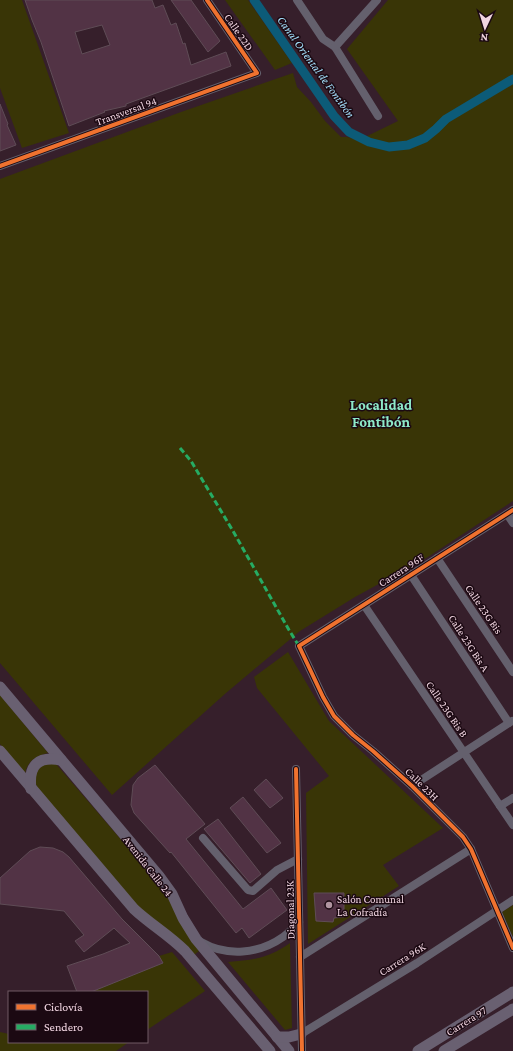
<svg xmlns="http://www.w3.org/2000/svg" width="513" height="1051" viewBox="0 0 513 1051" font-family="'Crimson Pro',serif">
<rect width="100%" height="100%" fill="#361f2b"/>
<g fill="#393506">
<polygon points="0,0 22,0 69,133 22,148 0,88"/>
<polygon points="225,0 248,0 292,63 275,70"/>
<polygon points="388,0 513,0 513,501 428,557 355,597 300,631 226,693 112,795 0,663 0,179 181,112 293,73 297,87 311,102 325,121 341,137 347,137 359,140 398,121 347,49"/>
<polygon points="288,652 329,721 443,828 383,865 399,886 308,944 306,793 329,776 257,688 254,677"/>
<path d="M 0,695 L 48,753 C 36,756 27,761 25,774 L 0,744 Z"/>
<path d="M 43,764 L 56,764 L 160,885 L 199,951 L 194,955 L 139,908 L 38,790 C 33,778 35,773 43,764 Z"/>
<polygon points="513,905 513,937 502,912"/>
<path d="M 290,943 L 292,1028 L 285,1030 L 228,962 C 254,960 269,958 290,943 Z"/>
<polygon points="172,952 205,991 147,1030 147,992 91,992 163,963 159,956"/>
<polygon points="0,1032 9,1034 9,1042 129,1042 116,1051 0,1051"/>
</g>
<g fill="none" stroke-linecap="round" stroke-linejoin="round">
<polyline stroke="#0c5b78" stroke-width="9" points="254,0 334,116 349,132 369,142 389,147 408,145 425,138 436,129 446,119 513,79"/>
</g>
<g fill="#523345" stroke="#5f4c56" fill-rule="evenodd">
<path d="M 25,0 L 152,0 L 155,8 L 163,5 L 171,25 L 176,23 L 183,44 L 185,43 L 191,65 L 226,52 L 231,66 L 126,104 L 126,106 L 104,111 L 105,112 L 69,126 L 41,42 L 32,20 ZM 102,25 L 110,45 L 82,54 L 75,32 Z"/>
<polygon points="171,0 191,0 220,41 208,52"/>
<polygon points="0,104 8,124 7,125 16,145 0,151"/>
<polygon points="155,765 205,824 186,839 243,909 271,888 287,910 249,938 242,928 236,933 171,852 170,853 134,813 131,805 133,785 138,778"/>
<polygon points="266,779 283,798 270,808 254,790"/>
<polygon points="243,797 281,843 267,853 230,808"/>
<polygon points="218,819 261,874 250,883 204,829"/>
<polygon points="40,847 53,848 63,852 69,857 122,919 159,956 163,963 91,992 77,992 67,966 103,954 130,943 114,928 84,952 75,941 84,935 64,911 0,904 0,878 30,851"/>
<polygon points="314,893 344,893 344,917 334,918 333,922 316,921"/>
</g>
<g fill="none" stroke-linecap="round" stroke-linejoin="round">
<g stroke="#64606d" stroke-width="8">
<polyline points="297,0 323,39 335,47 378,116"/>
<polyline points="335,47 377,0"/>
<polyline points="0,166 257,73 207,0"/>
<polyline points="513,510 299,646 323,697 334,716 353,735 373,751 412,786 463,837 471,849 513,948"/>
<polyline points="507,514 513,523"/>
<polyline points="437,558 513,672"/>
<polyline points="411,575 509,723"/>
<polyline points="364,605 513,825"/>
<polyline points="296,769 302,1051"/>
<polyline points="412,786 512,721"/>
<polyline points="500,806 513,798"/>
<polyline points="203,838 248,890 253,891 277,870 298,859"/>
<path d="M 201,942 C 227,957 259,954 283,937 C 289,933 294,927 299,922"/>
<polyline points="300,957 471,849"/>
<polyline points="301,1034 417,963 513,900"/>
</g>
<g stroke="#696071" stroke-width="11">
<polyline points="0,687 159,876 172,894 183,918 196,939 289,1051"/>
<path d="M 0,751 L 134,909 C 150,924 169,935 185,951 L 270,1051"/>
<path d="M 31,789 C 28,765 38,756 61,760"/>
<polyline points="277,1037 289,1037 301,1034"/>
<polyline points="418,1051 513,992"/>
<polyline points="444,1051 513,1009"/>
</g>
<polyline stroke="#26ab63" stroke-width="3" stroke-dasharray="6 3" stroke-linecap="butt" points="180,448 191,461 233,531 289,630 299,646"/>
<defs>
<g id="cycleway">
<polyline points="0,166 257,73 207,0"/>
<polyline points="513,510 299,646 323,697 334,716 353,735 373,751 412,786 463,837 471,849 513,948"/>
<polyline points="296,769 302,1051"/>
</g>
</defs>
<use href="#cycleway" stroke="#1b0912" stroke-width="6"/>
<use href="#cycleway" stroke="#ef722f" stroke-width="4"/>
</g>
<circle fill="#b095a1" stroke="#1b0912" stroke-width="1.5" cx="329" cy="905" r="4"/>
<g text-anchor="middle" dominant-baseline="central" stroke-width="3" stroke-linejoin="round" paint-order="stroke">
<g font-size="11" fill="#f1d5e1" stroke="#1b0912">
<text transform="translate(239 32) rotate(55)">Calle 22D</text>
<text transform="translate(126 111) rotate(-20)">Transversal 94</text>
<text transform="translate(401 570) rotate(-33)">Carrera 96F</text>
<text transform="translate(484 609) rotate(56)">Calle 23G Bis</text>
<text transform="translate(469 643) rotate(57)">Calle 23G Bis A</text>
<text transform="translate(447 709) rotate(56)">Calle 23G Bis B</text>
<text transform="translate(422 784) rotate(44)">Calle 23H</text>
<text transform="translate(148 866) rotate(52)">Avenida Calle 24</text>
<text transform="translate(290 910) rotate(-91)">Diagonal 23K</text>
<text transform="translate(402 959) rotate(-32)">Carrera 96K</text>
<text transform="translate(466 1021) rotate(-32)">Carrera 97</text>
</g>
<g font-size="11" fill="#f1d5e1" stroke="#1b0912" text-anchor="start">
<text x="337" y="899">Salón Comunal<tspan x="337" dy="13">La Cofradía</tspan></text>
</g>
<g font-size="12" font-style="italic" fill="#a2ddf9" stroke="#1b0912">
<text transform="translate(316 67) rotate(54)">Canal Oriental de Fontibón</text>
</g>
<g font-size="15" font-weight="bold" fill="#8eeac9" stroke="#1b0912">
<text x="381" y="405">Localidad<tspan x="381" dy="17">Fontibón</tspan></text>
</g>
</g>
<rect x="8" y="991" width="140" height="52" fill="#1b0912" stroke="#715b65"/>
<rect x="16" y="1004" width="20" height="6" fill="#ef722f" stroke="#715b65"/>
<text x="44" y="1011" font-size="12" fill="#f1d5e1">Ciclovía</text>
<rect x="16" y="1024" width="20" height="6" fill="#26ab63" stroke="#715b65"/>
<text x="44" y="1031" font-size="12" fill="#f1d5e1">Sendero</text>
<g transform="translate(485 28) rotate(184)" stroke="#1b0912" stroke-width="3" paint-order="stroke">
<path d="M0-3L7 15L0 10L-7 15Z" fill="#f1d5e1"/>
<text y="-6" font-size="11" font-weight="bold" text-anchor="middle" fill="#f1d5e1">N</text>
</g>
</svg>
